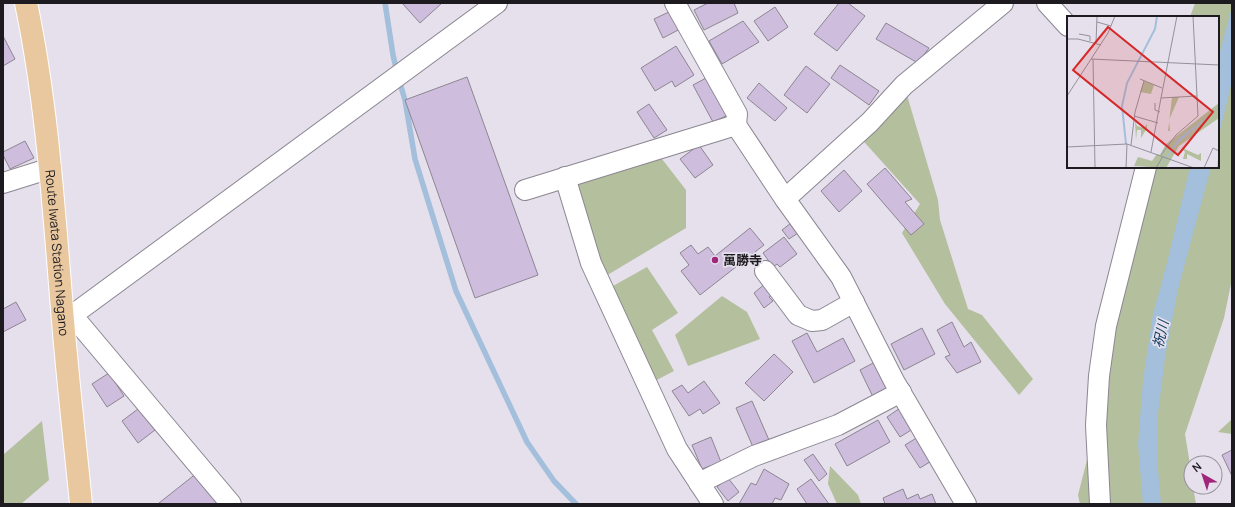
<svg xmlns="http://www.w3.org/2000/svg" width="1235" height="507" viewBox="0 0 1235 507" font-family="Manrope,'Noto Sans JP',sans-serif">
<rect width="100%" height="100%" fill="#e5e0ec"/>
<g fill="#b3bf9d">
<polygon points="1195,3 1232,3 1232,279 1224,318 1185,434 1191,471 1191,487 1193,487 1196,504 1080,504 1078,495 1096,425 1147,167 1218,167 1218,17 1190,17"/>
<polygon points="904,85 938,200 940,220 968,309 982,315 1033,379 1019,395 945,304 902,233 920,204 857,134"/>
<polygon points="655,150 686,190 686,228 599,280 565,177"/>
<polygon points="647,267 678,313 652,330 674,371 647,385 604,291"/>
<polygon points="722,296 747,312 760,339 688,366 675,335"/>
<polygon points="1231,420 1232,434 1218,432"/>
<polygon points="42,421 49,480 21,504 3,504 3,455"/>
<polygon points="830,466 858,495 861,504 837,504 828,484"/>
</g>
<g fill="#a3bfdb">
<polygon points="1232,7 1232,81 1218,139 1218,59"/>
<polygon points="1190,167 1211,167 1178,289 1165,357 1157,422 1158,469 1161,504 1143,504 1138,444 1143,380 1153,314 1168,259"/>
</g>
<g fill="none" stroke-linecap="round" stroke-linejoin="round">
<g stroke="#a3bfdb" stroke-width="5.5">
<polyline points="385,3 393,55 397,72"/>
<polyline points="399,80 405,100 415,159 456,291 527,442 554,481 576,504"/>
</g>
</g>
<g fill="#cfbdde" stroke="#8c8691">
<polygon points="402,3 442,3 420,23"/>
<polygon points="708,3 734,3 738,13 704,30 694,10"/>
<polygon points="839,3 848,3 865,16 837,51 814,34"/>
<polygon points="775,7 788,27 768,41 754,21"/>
<polygon points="671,11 680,29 663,38 654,19"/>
<polygon points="743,21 759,42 722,64 709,41"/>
<polygon points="886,23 929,48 918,63 876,39"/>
<polygon points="3,36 15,59 3,66"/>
<polygon points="676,46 694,75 675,87 672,81 655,91 641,68"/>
<polygon points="840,65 879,91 869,105 831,78"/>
<polygon points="806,66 830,84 807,113 784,95"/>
<polygon points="467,77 538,275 475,298 405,100"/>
<polygon points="708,77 728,115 713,122 693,85"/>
<polygon points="759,83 787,108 775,121 747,98"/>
<polygon points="649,104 667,130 654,138 637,112"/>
<polygon points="25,141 34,158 10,169 3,155 3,152"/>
<polygon points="699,145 713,165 695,178 680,159"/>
<polygon points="885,168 912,199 905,202 924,224 911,235 867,184"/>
<polygon points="844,170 862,191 839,212 821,191"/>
<polygon points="791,223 798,233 789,239 782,230"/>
<polygon points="750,228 764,245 700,295 681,271 689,265 680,253 691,245 698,254 708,247 715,256"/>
<polygon points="784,237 797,254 780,267 777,264 773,267 763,253"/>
<polygon points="766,283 774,294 769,297 773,301 764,308 754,293"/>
<polygon points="16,302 26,320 3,332 3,309"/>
<polygon points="952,322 964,347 971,342 981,362 957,373 945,357 950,355 937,330"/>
<polygon points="922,328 935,354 904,370 891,344"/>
<polygon points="807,333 817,352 843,338 855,361 814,383 792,341"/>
<polygon points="774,354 793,372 764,401 745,383"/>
<polygon points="875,362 889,391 874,399 860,370"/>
<polygon points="109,373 124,396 107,407 92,384"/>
<polygon points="704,381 720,403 703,414 700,409 689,416 672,391 682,385 688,393"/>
<polygon points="752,401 769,440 753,447 736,408"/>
<polygon points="903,406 916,427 900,437 887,417"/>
<polygon points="138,409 155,430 138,443 122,421"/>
<polygon points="878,420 890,442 847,466 835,444"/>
<polygon points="711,437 721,462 702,469 692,445"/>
<polygon points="918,437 933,460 920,468 905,445"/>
<polygon points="1232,450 1232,476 1222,455"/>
<polygon points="813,454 827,474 819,481 804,460"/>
<polygon points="202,469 231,504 160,504 159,503"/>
<polygon points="764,469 789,484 781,500 775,498 772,504 739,504 751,483 756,485"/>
<polygon points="728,478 739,492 728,501 717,487"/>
<polygon points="811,479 829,504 807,504 797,489"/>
<polygon points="903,489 907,499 918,494 920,499 932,494 936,504 885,504 883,498"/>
</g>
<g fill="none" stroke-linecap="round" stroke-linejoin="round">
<defs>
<g id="minor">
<polyline points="675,3 737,114 736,125 785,199"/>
<polyline points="1047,3 1068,26"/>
<polyline points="565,177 591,263 677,449 713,504"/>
<polyline points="3,183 51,168"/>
<polyline points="525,190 736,125"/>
<polyline points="765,271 798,315 812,321 822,320 854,302"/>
<polyline points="72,315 231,504"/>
<polyline points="63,322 497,3"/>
<polyline points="699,483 754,456 838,425 901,392"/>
<polyline points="966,504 894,381 841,277 785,199 870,122 904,85 1003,3"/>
<polyline points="1100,504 1096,425 1099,376 1106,326 1146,167"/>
</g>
<g id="major">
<path id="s1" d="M 26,3 C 48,108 54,214 63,321 C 68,382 75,443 81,504"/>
</g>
</defs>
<use href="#minor" stroke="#8b8792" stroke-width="22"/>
<use href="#major" stroke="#fff" stroke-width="24"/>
<use href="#minor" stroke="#fff" stroke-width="20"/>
<use href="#major" stroke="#e9c8a0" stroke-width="22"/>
</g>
<circle fill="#a1267b" stroke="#e5e0ec" stroke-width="1.5" cx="715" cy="260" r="4"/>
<g text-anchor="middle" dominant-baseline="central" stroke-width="3.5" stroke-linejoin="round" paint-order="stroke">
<g font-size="13" fill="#1d1b1f" stroke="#e5e0ec">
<text stroke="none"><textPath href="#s1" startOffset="252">Route Iwata Station Nagano</textPath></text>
</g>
<g font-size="13" font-weight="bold" fill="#1d1b1f" stroke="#e5e0ec" text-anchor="start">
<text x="723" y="260">萬勝寺</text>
</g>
<g font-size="14" font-style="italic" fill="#0b3a5e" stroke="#e5e0ec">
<text transform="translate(1160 334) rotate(-78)">祝川</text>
</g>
</g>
<g transform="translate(1067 16)">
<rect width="152" height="152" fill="#e5e0ec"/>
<path d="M 77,65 L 87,69 L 84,78 L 73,76 ZM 105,81 L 112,81 L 102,104 L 103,115 L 101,115 ZM 152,87 L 152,102 L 112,130 L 99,152 L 67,150 L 71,141 L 85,145 L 90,138 L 93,139 L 99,128 ZM 68,105 L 70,110 L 77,112 L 80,108 L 80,112 L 74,122 L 74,114 L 70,114 L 69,124 ZM 115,132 L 131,139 L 134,137 L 134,145 L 120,138 L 120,143 L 116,143 L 118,136 Z" fill="#b3bf9d"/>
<path d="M 152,92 L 111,127 L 92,152 L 112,122 Z" fill="#a3bfdb"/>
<path fill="none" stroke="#a3bfdb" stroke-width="2" d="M 59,128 L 55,90 L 60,67 L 88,13 L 90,0"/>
<path fill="none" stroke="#95919a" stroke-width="1" d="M 30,6 L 44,10M 12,18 L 23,20 L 23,25M 0,23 L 11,23 L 34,29M 29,27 L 30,0M 24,43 L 152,49M 26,43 L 28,152M 73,63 L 95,72M 0,80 L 41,17 L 48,0M 94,82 L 110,0M 88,87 L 88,94 L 93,96M 67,100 L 91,107M 64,129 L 68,96 L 77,65M 0,131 L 60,128 L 127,152M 84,136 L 94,82 L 130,80M 94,139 L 109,119 L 131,100 L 126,0M 59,152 L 60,128M 89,152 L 96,140M 137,152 L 146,132 L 152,135M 151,152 L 152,135"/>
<path fill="#d62828" fill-opacity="0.15" stroke="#d62828" stroke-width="2" d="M 41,11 L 146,96 L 111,139 L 6,54 Z"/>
<rect width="152" height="152" fill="none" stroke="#1d1b1f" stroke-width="2"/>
</g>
<rect width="1235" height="507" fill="none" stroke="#1d1b1f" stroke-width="8"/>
<g transform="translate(1203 475) rotate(321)"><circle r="19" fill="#e5e0ec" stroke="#95919a"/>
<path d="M0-3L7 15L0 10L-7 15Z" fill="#a1267b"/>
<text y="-6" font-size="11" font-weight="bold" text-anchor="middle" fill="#1d1b1f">N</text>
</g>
</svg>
